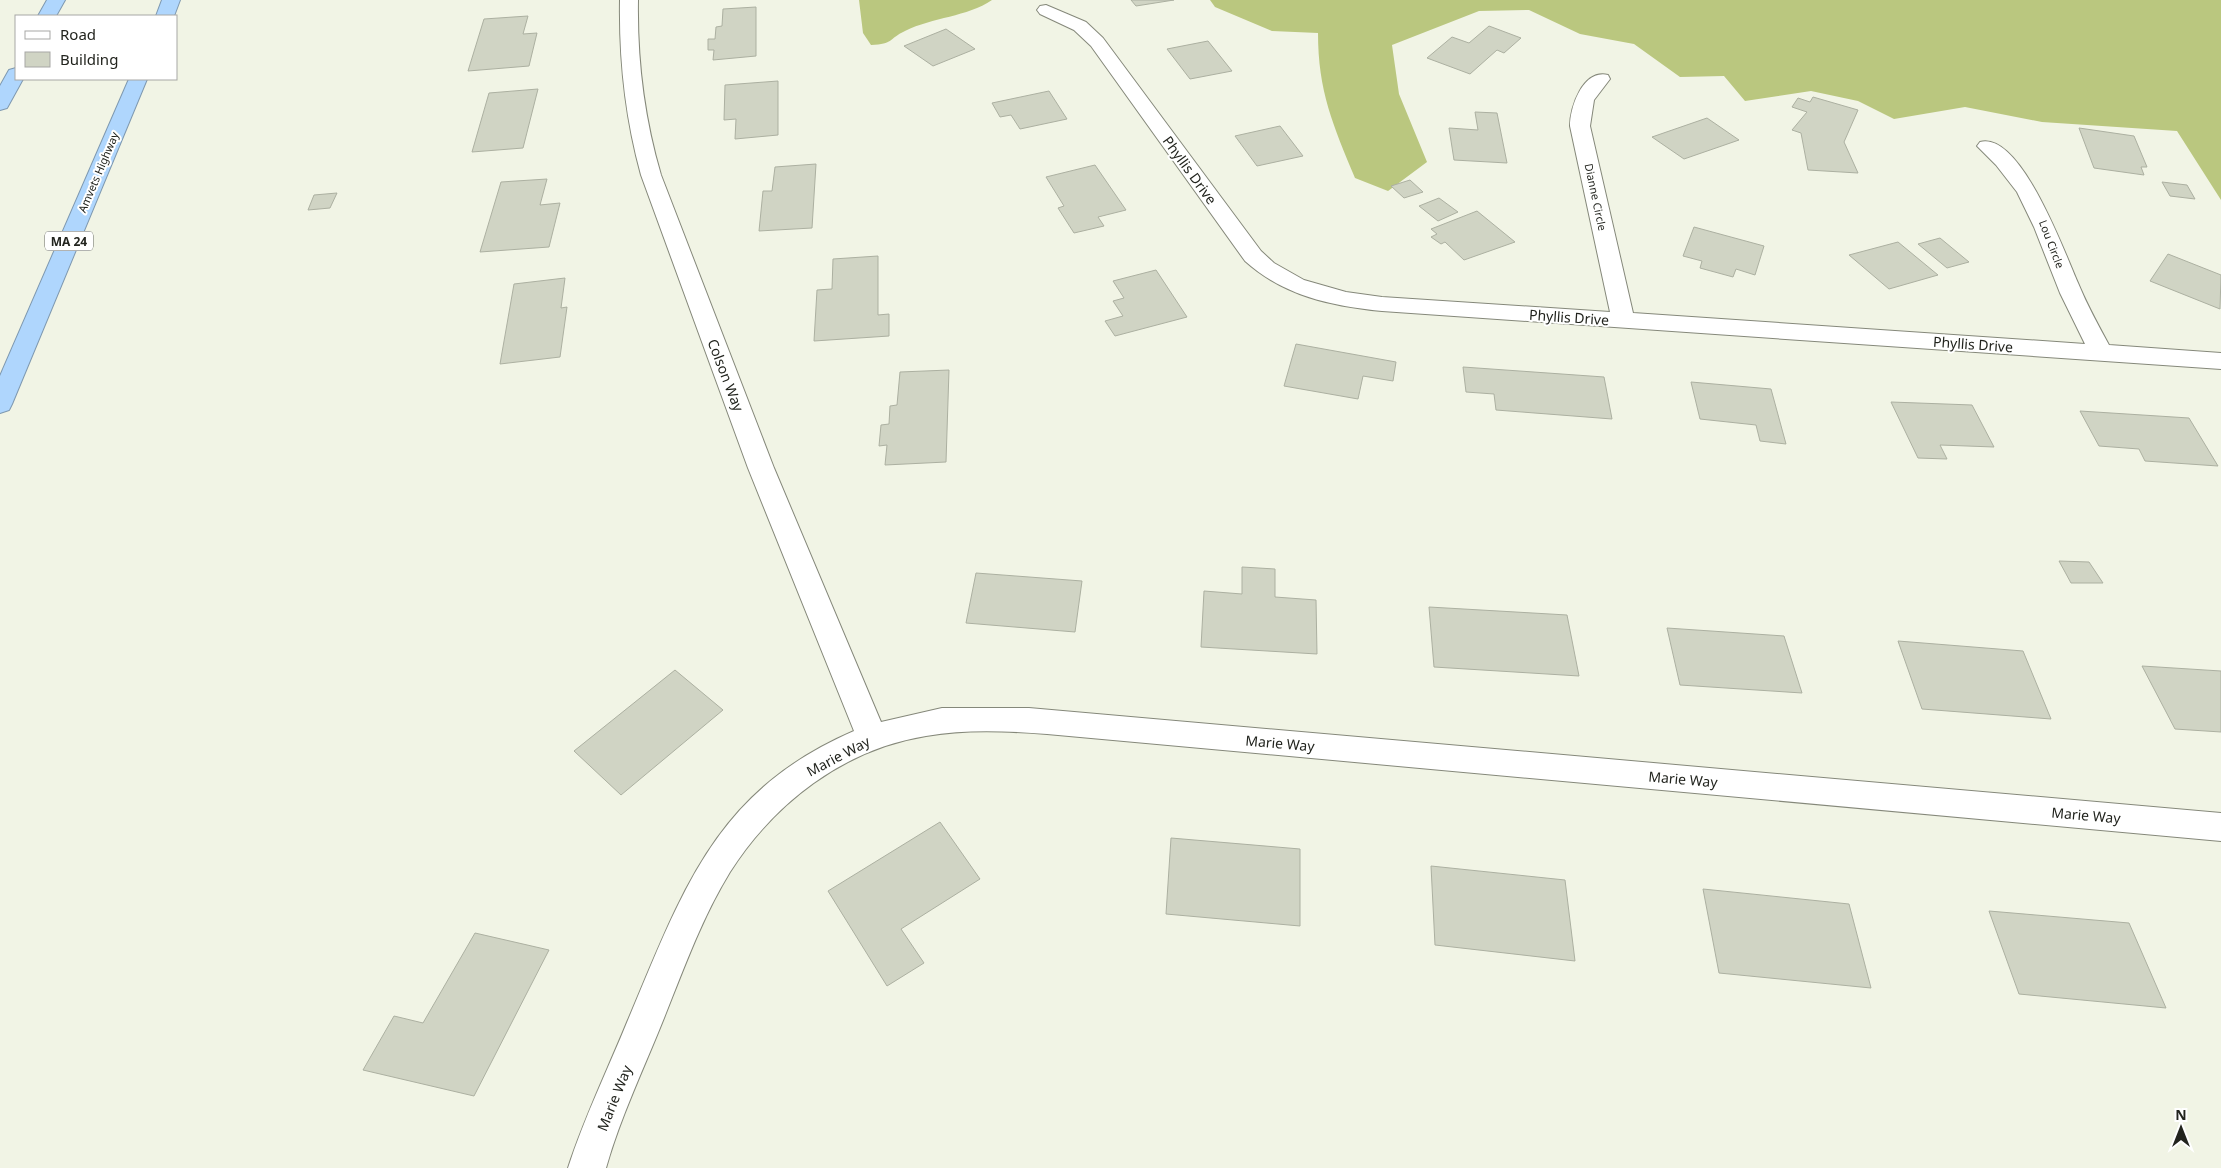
<svg xmlns="http://www.w3.org/2000/svg" width="2221" height="1168" viewBox="0 0 2221 1168" font-family="'Noto Sans',sans-serif">
<rect width="100%" height="100%" fill="#f1f4e5"/>
<g fill="#bac77f">
<path d="M 859,0 L 992,0 C 967,17 933,17 905,31 C 888,39 894,44 871,45 L 863,33 Z"/>
<path d="M 1210,0 L 2221,0 L 2221,200 L 2177,131 L 2042,122 L 1965,107 L 1894,119 L 1858,101 L 1811,91 L 1745,101 L 1724,76 L 1680,77 L 1634,44 L 1580,34 L 1529,10 L 1479,11 L 1392,45 L 1399,94 L 1427,162 L 1388,191 L 1355,178 C 1333,125 1318,91 1318,33 L 1272,31 L 1215,7 Z"/>
</g>
<g fill="#d0d4c4" stroke="#acb0a1">
<polygon points="1131,0 1174,0 1136,6"/>
<polygon points="756,7 756,56 713,60 714,50 708,50 708,39 715,39 716,27 722,26 723,9"/>
<polygon points="528,16 523,34 537,33 529,66 468,71 484,19"/>
<polygon points="1489,26 1521,38 1504,53 1497,50 1470,74 1427,58 1452,37 1469,43"/>
<polygon points="946,29 975,49 933,66 904,46"/>
<polygon points="1208,41 1232,71 1190,79 1167,49"/>
<polygon points="778,81 778,135 735,139 736,119 724,120 725,85"/>
<polygon points="538,89 523,148 472,152 489,93"/>
<polygon points="1049,91 1067,119 1020,129 1011,115 1000,117 992,103"/>
<polygon points="1813,97 1858,110 1844,142 1858,173 1808,170 1801,133 1792,130 1807,112 1792,107 1798,98 1810,102"/>
<polygon points="1475,112 1497,113 1507,163 1454,160 1449,128 1478,130"/>
<polygon points="1707,118 1739,140 1684,159 1652,137"/>
<polygon points="1280,126 1303,156 1257,166 1235,136"/>
<polygon points="2079,128 2134,136 2147,167 2141,167 2144,175 2094,168"/>
<polygon points="816,164 812,228 759,231 763,191 772,191 775,167"/>
<polygon points="1095,165 1126,210 1098,217 1104,226 1074,233 1058,208 1064,206 1046,177"/>
<polygon points="547,179 540,205 560,203 549,247 480,252 501,182"/>
<polygon points="1410,180 1423,192 1404,198 1391,186"/>
<polygon points="2162,182 2187,185 2195,199 2170,196"/>
<polygon points="337,193 330,208 308,210 314,195"/>
<polygon points="1439,198 1458,212 1438,221 1419,206"/>
<polygon points="1477,211 1515,242 1464,260 1445,242 1441,244 1431,237 1437,234 1431,229"/>
<polygon points="1694,227 1764,246 1755,275 1736,269 1733,277 1700,268 1702,261 1683,256"/>
<polygon points="1940,238 1969,262 1947,268 1918,244"/>
<polygon points="1898,242 1938,275 1889,289 1849,255"/>
<polygon points="2168,254 2221,275 2220,309 2150,281"/>
<polygon points="878,256 878,315 889,314 889,336 814,341 817,290 832,289 833,259"/>
<polygon points="1156,270 1187,317 1115,336 1105,321 1123,316 1113,301 1124,298 1113,281"/>
<polygon points="565,278 561,308 567,307 560,357 500,364 514,284"/>
<polygon points="1296,344 1396,362 1393,381 1363,376 1358,399 1284,386"/>
<polygon points="1463,367 1604,377 1612,419 1496,410 1494,394 1466,392"/>
<polygon points="949,370 946,462 885,465 887,445 879,446 881,425 889,424 890,406 897,405 900,372"/>
<polygon points="1691,382 1771,389 1786,444 1760,441 1756,425 1700,419"/>
<polygon points="1891,402 1972,405 1994,447 1940,445 1947,459 1918,458"/>
<polygon points="2080,411 2189,418 2218,466 2145,461 2139,449 2099,446"/>
<polygon points="2059,561 2089,562 2103,583 2071,583"/>
<polygon points="1242,567 1275,569 1275,597 1316,600 1317,654 1201,647 1204,591 1242,594"/>
<polygon points="976,573 1082,581 1075,632 966,623"/>
<polygon points="1429,607 1567,615 1579,676 1434,667"/>
<polygon points="1667,628 1784,636 1802,693 1680,685"/>
<polygon points="1898,641 2023,651 2051,719 1922,709"/>
<polygon points="2142,666 2221,671 2221,732 2175,729"/>
<polygon points="675,670 723,710 621,795 574,751"/>
<polygon points="940,822 980,879 901,929 924,963 887,986 828,891"/>
<polygon points="1171,838 1300,849 1300,926 1166,914"/>
<polygon points="1431,866 1565,880 1575,961 1435,945"/>
<polygon points="1703,889 1849,904 1871,988 1719,973"/>
<polygon points="1989,911 2129,923 2166,1008 2019,994"/>
<polygon points="475,933 549,950 474,1096 363,1070 394,1016 423,1023"/>
</g>
<g fill="none" stroke-linecap="round" stroke-linejoin="round">
<defs>
<g id="minor">
<path d="M 620,0 L 638,0 C 637,60 644,117 661,175 L 774,468 L 881,722 L 942,708 L 1029,708 L 2221,813 L 2221,841 L 1047,734 C 1007,731 966,729 926,736 C 844,749 774,803 730,872 C 703,916 685,965 666,1013 C 646,1064 621,1115 606,1168 L 568,1168 C 584,1118 608,1069 628,1020 C 683,890 715,791 854,731 L 748,468 L 641,175 C 625,117 619,60 620,0 Z"/>
<path d="M 1046,5 L 1086,22 L 1103,38 L 1261,251 L 1274,263 L 1304,280 L 1346,292 L 1382,297 L 1610,312 L 1570,126 C 1570,107 1583,69 1608,75 L 1610,79 L 1594,100 L 1590,126 L 1633,313 L 2085,344 L 2060,293 L 2034,227 L 2017,192 L 1996,165 L 1977,146 L 1980,142 C 2021,131 2065,254 2078,283 C 2087,305 2098,325 2109,345 L 2221,353 L 2221,369 L 1382,311 C 1331,306 1284,296 1245,261 L 1091,46 L 1074,30 L 1040,14 L 1037,10 L 1040,6 Z"/>
</g>
<g id="highway">
<polygon points="47,0 65,0 56,16 38,16"/>
<polygon points="162,0 180,0 174,16 156,16"/>
<polygon points="16,68 16,79 23,79 7,108 0,110 0,86 9,70"/>
<polygon points="129,79 147,79 12,404 9,410 0,413 0,376"/>
</g>
</defs>
<use href="#minor" stroke="#85887a" stroke-width="2"/>
<use href="#highway" stroke="#7e98af" stroke-width="2"/>
<use href="#minor" fill="#fff" fill-rule="evenodd"/>
<use href="#highway" fill="#afd6fd" fill-rule="evenodd"/>
</g>
<g text-anchor="middle" dominant-baseline="central" stroke-width="4" stroke-linejoin="round" paint-order="stroke">
<g font-size="11" fill="#22241e" stroke="#fff">
<text transform="translate(98 172) rotate(-67)">Amvets Highway</text>
<text transform="translate(1596 197) rotate(78)">Dianne Circle</text>
<text transform="translate(2052 244) rotate(69)">Lou Circle</text>
</g>
<rect fill="#fff" stroke="#646662" stroke-width="1" x="45" y="231.5" width="48" height="19" rx="4"/>
<g font-size="12" font-weight="bold" fill="#22241e">
<text x="69" y="241">MA 24</text>
</g>
<g font-size="14" fill="#22241e" stroke="#fff">
<text transform="translate(1190 170) rotate(54)">Phyllis Drive</text>
<text transform="translate(1569 317) rotate(4)">Phyllis Drive</text>
<text transform="translate(1973 344) rotate(4)">Phyllis Drive</text>
<text transform="translate(726 375) rotate(69)">Colson Way</text>
<text transform="translate(1280 743) rotate(5)">Marie Way</text>
<text transform="translate(838 756) rotate(-28)">Marie Way</text>
<text transform="translate(1683 779) rotate(5)">Marie Way</text>
<text transform="translate(2086 815) rotate(5)">Marie Way</text>
<text transform="translate(614 1098) rotate(-68)">Marie Way</text>
</g>
</g>
<rect x="15" y="15" width="162" height="65" fill="#ffffff" stroke="#a7a7a5"/>
<rect x="25" y="31" width="25" height="8" fill="#ffffff" stroke="#a7a7a5"/>
<text x="60" y="40" font-size="15" fill="#22241e">Road</text>
<rect x="25" y="52" width="25" height="15" fill="#d0d4c4" stroke="#a7a7a5"/>
<text x="60" y="65" font-size="15" fill="#22241e">Building</text>
<g transform="translate(2181 1128)" stroke="#ffffff" stroke-width="4" paint-order="stroke">
<path d="M0-4L9 19L0 12L-9 19Z" fill="#22241e"/>
<text y="-8" font-size="14" font-weight="bold" text-anchor="middle" fill="#22241e">N</text>
</g>
</svg>
